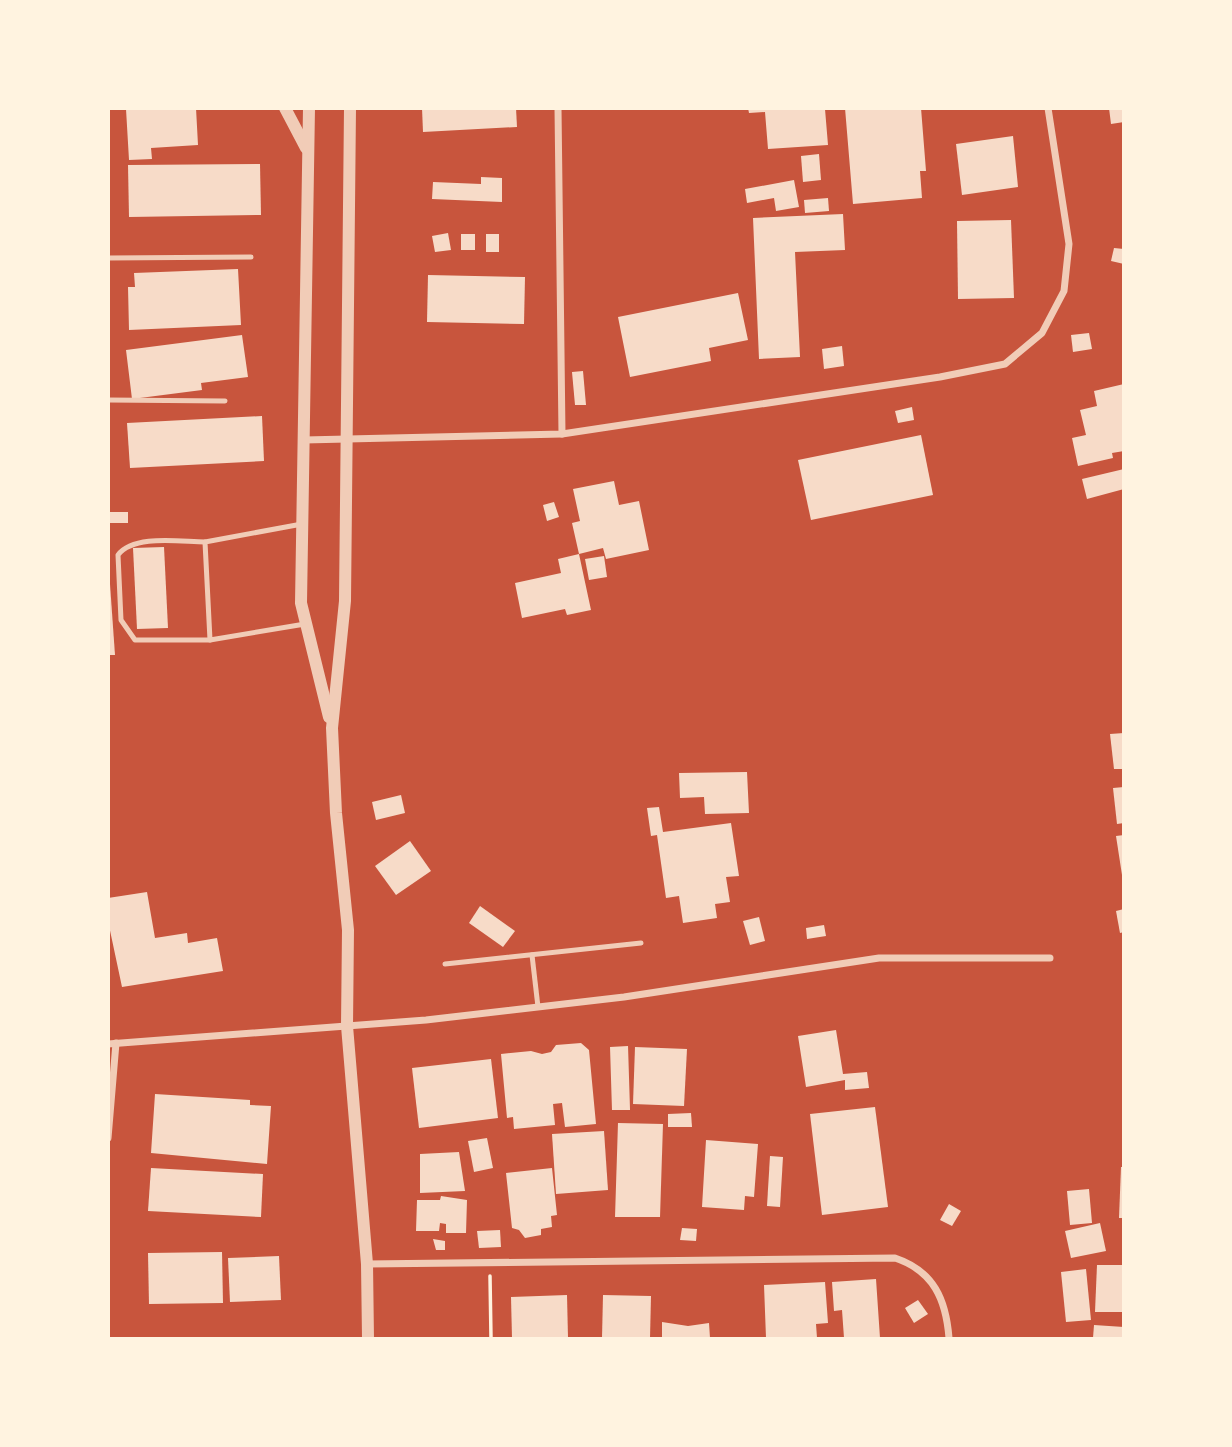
<svg xmlns="http://www.w3.org/2000/svg" width="1232" height="1447" viewBox="0 0 1232 1447" font-family="'Exo 2',sans-serif">
<rect width="100%" height="100%" fill="#c8553d"/>
<g fill="#f7dbc8">
<polygon points="140,108 196,108 198,145 151,148 152,159 129,160 126,109"/>
<polygon points="422,108 516,108 517,127 423,132"/>
<polygon points="748,108 825,109 828,145 768,149 765,112 749,113"/>
<polygon points="845,108 921,108 926,171 920,171 922,198 853,204"/>
<polygon points="1109,108 1124,108 1124,122 1111,124"/>
<polygon points="1013,136 1018,187 962,195 956,144"/>
<polygon points="819,154 821,180 803,182 801,156"/>
<polygon points="260,164 261,215 129,217 128,165"/>
<polygon points="481,177 502,178 502,202 432,199 433,182 481,184"/>
<polygon points="794,180 799,207 776,211 774,198 747,203 745,189"/>
<polygon points="828,198 829,211 805,213 804,200"/>
<polygon points="843,214 845,250 795,252 800,357 759,359 753,218"/>
<polygon points="1011,220 1014,298 958,299 957,221"/>
<polygon points="448,233 451,250 435,252 432,236"/>
<rect x="461" y="234" width="14" height="16"/>
<rect x="486" y="234" width="13" height="18"/>
<polygon points="1114,248 1124,249 1124,264 1111,261"/>
<polygon points="238,269 241,325 129,330 128,287 135,287 134,273"/>
<polygon points="428,275 525,277 524,324 427,322"/>
<polygon points="738,293 748,340 709,348 711,361 630,377 618,317"/>
<polygon points="1089,333 1092,349 1073,352 1071,335"/>
<polygon points="242,335 248,377 201,383 202,390 132,399 126,350"/>
<polygon points="842,346 844,366 824,369 822,349"/>
<polygon points="583,371 586,405 575,405 572,372"/>
<polygon points="1124,384 1124,451 1112,453 1113,458 1078,466 1072,438 1086,435 1080,410 1097,406 1094,391"/>
<polygon points="912,407 914,420 898,423 895,411"/>
<polygon points="262,416 264,461 130,468 127,423"/>
<polygon points="921,435 933,495 811,520 798,460"/>
<polygon points="1124,469 1124,489 1087,499 1082,479"/>
<polygon points="614,481 619,505 639,501 649,550 606,559 603,548 579,554 572,523 580,521 573,489"/>
<polygon points="554,502 559,517 547,521 543,505"/>
<rect x="108" y="512" width="20" height="11"/>
<polygon points="164,547 168,628 137,629 133,548"/>
<polygon points="579,554 591,610 567,615 565,609 522,618 515,583 561,573 558,559"/>
<polygon points="108,556 115,655 108,655"/>
<polygon points="604,556 607,577 589,580 585,559"/>
<polygon points="1124,733 1124,769 1114,769 1110,734"/>
<polygon points="747,772 749,813 705,814 704,797 680,798 679,773"/>
<polygon points="1124,787 1124,823 1117,824 1113,788"/>
<polygon points="401,795 405,813 376,820 372,802"/>
<polygon points="659,807 663,832 731,823 739,876 726,877 730,902 715,904 717,918 683,923 679,896 666,898 657,835 651,836 647,808"/>
<polygon points="1124,835 1124,875 1122,875 1116,836"/>
<polygon points="410,841 431,871 396,895 375,866"/>
<polygon points="147,892 155,938 187,933 188,943 217,938 223,971 122,987 108,921 108,898"/>
<polygon points="480,906 515,931 503,947 469,923"/>
<polygon points="1124,909 1124,932 1120,933 1116,911"/>
<polygon points="759,917 765,941 750,945 743,921"/>
<polygon points="824,925 826,936 807,939 806,928"/>
<polygon points="836,1030 843,1074 867,1072 869,1088 845,1090 845,1080 806,1087 798,1036"/>
<polygon points="581,1043 589,1050 596,1124 565,1127 562,1103 553,1104 555,1125 514,1129 513,1117 507,1118 501,1054 531,1051 542,1054 551,1052 556,1045"/>
<polygon points="628,1046 630,1110 612,1110 610,1047"/>
<polygon points="635,1047 687,1049 684,1106 633,1104"/>
<polygon points="491,1059 498,1118 419,1128 412,1068"/>
<polygon points="155,1094 250,1100 250,1105 271,1106 267,1164 151,1153"/>
<polygon points="875,1107 888,1207 822,1215 810,1114"/>
<polygon points="691,1113 692,1127 668,1127 668,1114"/>
<polygon points="618,1123 663,1124 660,1217 615,1217"/>
<polygon points="604,1131 608,1190 556,1194 552,1134"/>
<polygon points="487,1138 493,1168 474,1172 468,1141"/>
<polygon points="706,1140 758,1144 754,1197 745,1196 744,1210 702,1207"/>
<polygon points="459,1152 465,1191 420,1193 420,1154"/>
<polygon points="770,1156 783,1157 780,1207 767,1206"/>
<polygon points="1121,1167 1124,1167 1124,1218 1119,1218"/>
<polygon points="151,1168 263,1174 261,1217 148,1211"/>
<polygon points="552,1168 557,1215 551,1216 552,1227 541,1229 541,1235 525,1238 519,1230 512,1228 506,1173"/>
<polygon points="1089,1189 1092,1223 1070,1225 1067,1191"/>
<polygon points="441,1196 467,1200 466,1233 446,1233 446,1224 440,1223 439,1231 416,1231 417,1200 440,1200"/>
<polygon points="949,1204 961,1211 952,1226 940,1220"/>
<polygon points="1100,1223 1106,1251 1071,1258 1065,1231"/>
<polygon points="682,1228 697,1229 696,1241 680,1240"/>
<polygon points="500,1230 501,1247 479,1248 477,1231"/>
<polygon points="433,1239 445,1241 445,1250 436,1250"/>
<polygon points="222,1252 223,1303 149,1304 148,1253"/>
<polygon points="279,1256 281,1300 230,1302 228,1258"/>
<polygon points="1097,1265 1124,1265 1124,1312 1095,1312"/>
<polygon points="1086,1269 1091,1320 1066,1322 1061,1272"/>
<polygon points="876,1279 880,1338 844,1338 842,1310 834,1311 832,1282"/>
<polygon points="825,1282 828,1323 816,1324 817,1338 766,1338 764,1285"/>
<polygon points="567,1295 568,1338 512,1338 511,1297"/>
<polygon points="603,1295 651,1296 650,1338 602,1338"/>
<polygon points="918,1300 928,1314 914,1323 905,1308"/>
<polygon points="662,1322 688,1326 709,1323 710,1338 662,1338"/>
<polygon points="1094,1325 1124,1327 1124,1338 1093,1338"/>
</g>
<g fill="none" stroke-linecap="round" stroke-linejoin="round">
<polyline stroke="#fff3e0" stroke-width="3.5" points="490,1276 491,1338"/>
<g stroke="#f1ccb7" stroke-width="5">
<polyline points="108,258 251,257"/>
<polyline points="108,400 225,401"/>
<polyline points="302,524 205,542 210,640 305,624"/>
<path d="M 205,542 C 181,542 134,534 118,555 L 121,620 L 135,640 L 210,640"/>
<polyline points="532,955 538,1007"/>
<polyline points="445,964 641,943"/>
</g>
<g stroke="#f1ccb7" stroke-width="7">
<polyline points="558,108 562,434"/>
<polyline points="304,440 562,434 940,377 1005,364 1042,333 1064,291 1069,244 1048,108"/>
<polyline points="108,1044 426,1020 624,997 879,958 1050,958"/>
<polyline points="108,1138 116,1043"/>
<path d="M 367,1264 L 895,1258 C 934,1271 946,1300 949,1338"/>
</g>
<g stroke="#f1ccb7" stroke-width="12">
<polyline points="285,108 306,148"/>
<polyline points="309,108 301,603 329,717"/>
<polyline points="350,108 345,601 332,728 336,813 348,930 347,1026 367,1264 368,1338"/>
</g>
</g>
<rect width="1232" height="1447" fill="none" stroke="#fff3e0" stroke-width="220"/>
</svg>
